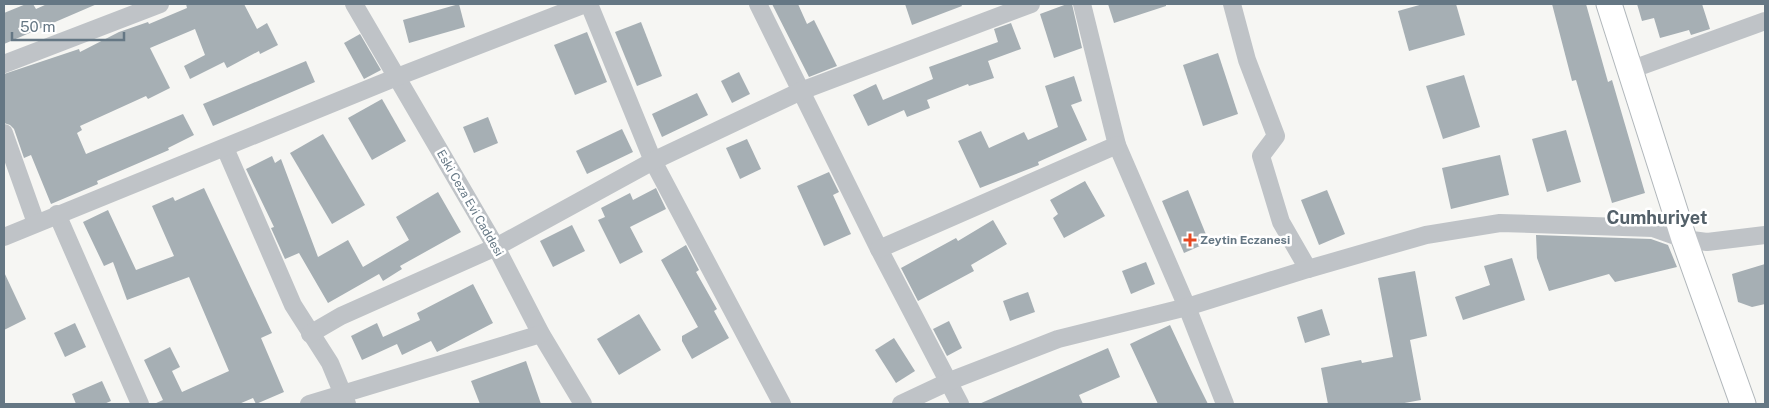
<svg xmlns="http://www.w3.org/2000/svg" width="1769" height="408" viewBox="0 0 1769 408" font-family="'Public Sans',sans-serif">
<rect width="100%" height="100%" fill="#f6f6f3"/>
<g fill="#a6afb4">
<polygon points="26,4 33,4 36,9 47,4 97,4 4,44 4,13"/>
<polygon points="186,4 244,4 257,29 267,23 278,45 260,54 259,51 227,68 224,62 190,79 184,66 205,55 195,29 150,48 170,88 148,99 146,96 80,126 82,130 77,133 86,154 183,114 194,135 168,148 169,150 97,181 98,184 51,204 31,155 24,158 14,129 10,125 4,123 4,74 79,49 80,52 119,32 148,22 149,24 187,8"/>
<polygon points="459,4 465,27 409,43 403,20"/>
<polygon points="772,4 798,4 807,24 814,20 837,66 809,77"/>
<polygon points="905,4 961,4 962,6 912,25"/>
<polygon points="1067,4 1072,4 1082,48 1054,58 1040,14"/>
<polygon points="1108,4 1166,4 1166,6 1114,23"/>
<polygon points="1423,4 1456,4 1465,35 1409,51 1398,11"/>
<polygon points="1552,4 1586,4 1608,82 1612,80 1645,193 1612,203 1576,80 1572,81"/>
<polygon points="1637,4 1702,4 1710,29 1691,35 1689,30 1660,38 1654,18 1642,21"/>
<polygon points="641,22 662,76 637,86 615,32"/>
<polygon points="1011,23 1021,49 988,61 994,78 969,86 968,84 927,100 930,108 907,117 904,110 868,126 853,95 876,84 883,100 933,79 929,67 998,42 994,29"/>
<polygon points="587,32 607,82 575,95 554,45"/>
<polygon points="360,34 381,70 364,79 344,43"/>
<polygon points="1218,53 1238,114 1203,126 1183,65"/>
<polygon points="306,61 315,82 213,126 203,104"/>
<polygon points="739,72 750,94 732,103 721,81"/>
<polygon points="1464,75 1480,127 1443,139 1426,86"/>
<polygon points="1074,76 1082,101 1071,105 1087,140 1038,162 1039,165 980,188 958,141 981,131 989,148 1024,132 1028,140 1058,127 1045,86"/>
<polygon points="697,93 708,115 662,137 652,114"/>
<polygon points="382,99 406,141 372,160 348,118"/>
<polygon points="488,117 498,143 474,153 463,127"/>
<polygon points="622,129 633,152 587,174 576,151"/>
<polygon points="1566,130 1581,182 1547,192 1532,139"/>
<polygon points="323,134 365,205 332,224 290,153"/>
<polygon points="747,139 761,169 740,179 726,148"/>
<polygon points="1500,155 1509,195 1451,209 1442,168"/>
<polygon points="272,156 275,163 281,159 318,257 348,240 363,267 409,240 396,217 438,192 461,232 400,266 402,269 383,281 379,274 328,303 299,253 285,259 271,228 274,227 246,169"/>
<polygon points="829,172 839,192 833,195 851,234 824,246 797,186"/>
<polygon points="1085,181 1105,216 1064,238 1053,218 1058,214 1050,200"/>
<polygon points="204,188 272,333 261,338 284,392 256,404 253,398 239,404 154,404 163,400 144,360 170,347 180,367 172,371 182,392 229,371 189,277 127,300 113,262 104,266 83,222 108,210 136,270 174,256 152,206 173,197 175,201"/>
<polygon points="656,188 666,209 630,227 643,252 620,264 598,220 605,217 601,208 630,193 633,200"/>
<polygon points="1188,190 1209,242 1184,253 1162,201"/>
<polygon points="1327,190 1345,234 1319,245 1301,200"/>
<polygon points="993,220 1007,244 971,265 974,271 918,301 901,268 956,238 958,241"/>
<polygon points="572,225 585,251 553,267 540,241"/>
<polygon points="1536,235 1651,239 1668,245 1677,267 1615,282 1609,274 1549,291 1537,258"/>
<polygon points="686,245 699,270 696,272 717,309 714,311 729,338 692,359 682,341 682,336 698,327 661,260"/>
<polygon points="1512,258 1525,300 1463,320 1455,297 1490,285 1484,266"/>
<polygon points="1146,262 1155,284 1131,294 1122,271"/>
<polygon points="1765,264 1765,304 1752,307 1738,302 1732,274"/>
<polygon points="1415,271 1427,336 1410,340 1421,400 1399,404 1328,404 1321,368 1361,360 1362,363 1393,357 1378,278"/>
<polygon points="4,272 26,319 4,330"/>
<polygon points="473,284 493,323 437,352 431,341 402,355 397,344 362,360 351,336 377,323 383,337 420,320 417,313"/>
<polygon points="1028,292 1035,312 1010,321 1003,301"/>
<polygon points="1322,309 1330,335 1305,343 1297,317"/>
<polygon points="639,314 661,350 619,375 597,339"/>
<polygon points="949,321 962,348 947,356 933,329"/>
<polygon points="75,323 86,347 65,357 54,333"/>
<polygon points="1170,325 1191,370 1208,404 1158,404 1130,344"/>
<polygon points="894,338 915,371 896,383 875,350"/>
<polygon points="1108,348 1120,377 1079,395 1083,404 979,404"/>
<polygon points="526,361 541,404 480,404 471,381"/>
<polygon points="102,381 111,401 104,404 76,404 72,394"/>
</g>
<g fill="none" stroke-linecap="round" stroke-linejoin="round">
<defs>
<polyline id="secondary" points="1609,4 1684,239 1743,404"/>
</defs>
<use href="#secondary" stroke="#b1b7bb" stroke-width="27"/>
<g stroke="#bfc3c7" stroke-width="18">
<polyline points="354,4 496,247 541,334 583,404"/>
<polyline points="589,4 653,161 782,404"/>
<polyline points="758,4 879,249 960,404"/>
<polyline points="1082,4 1117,145 1187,307 1225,404"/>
<polyline points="1232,4 1247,60 1276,136 1261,156 1281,222 1308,269"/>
<polyline points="4,64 160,4"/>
<polyline points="1630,70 1765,21"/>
<polyline points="4,133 36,223"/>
<polyline points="225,148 293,305 330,363 347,404"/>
<polyline points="57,214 140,404"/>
<polyline points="4,237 397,77 585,4"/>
<polyline points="879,249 1117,145"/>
<polyline points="310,334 341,316 496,247 653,161 801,91 1031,4"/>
<polyline points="309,404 541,334"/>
<polyline points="901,404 950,381 1058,339 1187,307 1308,269 1426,235 1500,223 1653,228 1684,239 1707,242 1765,235"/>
</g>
<use href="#secondary" stroke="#fff" stroke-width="25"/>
</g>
<path fill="#e54823" stroke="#fff" stroke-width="2" d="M1187.5 232.5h5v5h5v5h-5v5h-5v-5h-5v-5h5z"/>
<g text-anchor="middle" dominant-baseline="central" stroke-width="5" stroke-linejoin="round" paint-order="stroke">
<g font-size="12" fill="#657784" stroke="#fff">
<text transform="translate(470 203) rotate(60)">Eski Ceza Evi Caddesi</text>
</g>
<g font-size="12" font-weight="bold" fill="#657784" stroke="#fff" text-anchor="start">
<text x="1200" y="240">Zeytin Eczanesi</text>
</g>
<g font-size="18" font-weight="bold" fill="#536069" stroke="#fff">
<text x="1657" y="217">Cumhuriyet</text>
</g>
</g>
<rect width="1769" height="408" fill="none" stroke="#657784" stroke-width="10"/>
<path d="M12 32v8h112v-8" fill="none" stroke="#657784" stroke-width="2.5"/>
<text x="20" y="32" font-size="15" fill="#657784" stroke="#ffffff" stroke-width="4" paint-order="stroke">50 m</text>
</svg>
